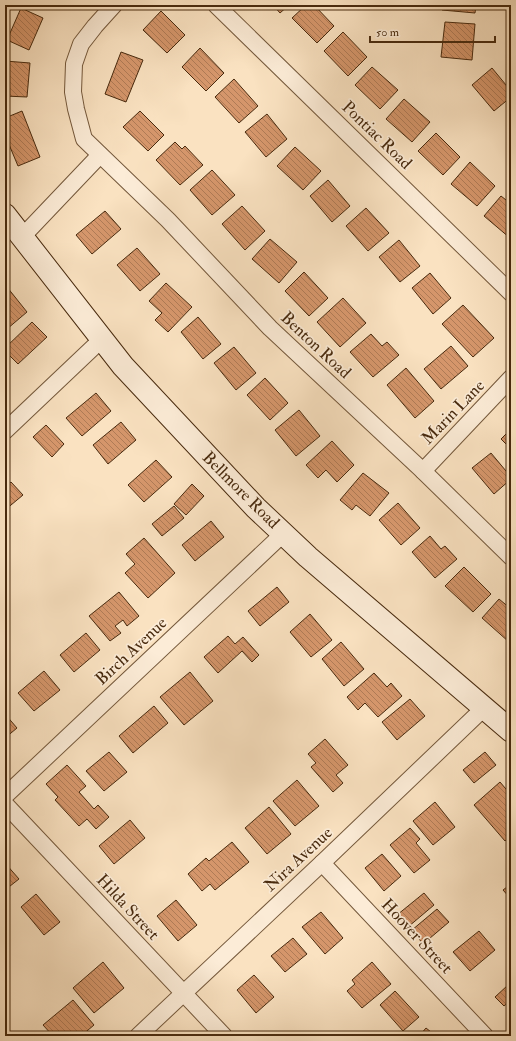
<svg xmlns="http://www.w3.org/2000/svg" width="516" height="1041" viewBox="0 0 516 1041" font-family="'IM FELL Double Pica',serif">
<defs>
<pattern id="building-back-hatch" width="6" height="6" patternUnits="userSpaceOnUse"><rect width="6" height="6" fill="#d5966b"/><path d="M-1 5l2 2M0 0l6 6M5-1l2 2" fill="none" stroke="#af7b56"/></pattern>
</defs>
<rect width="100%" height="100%" fill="#fae2c1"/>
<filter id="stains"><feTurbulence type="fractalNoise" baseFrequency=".005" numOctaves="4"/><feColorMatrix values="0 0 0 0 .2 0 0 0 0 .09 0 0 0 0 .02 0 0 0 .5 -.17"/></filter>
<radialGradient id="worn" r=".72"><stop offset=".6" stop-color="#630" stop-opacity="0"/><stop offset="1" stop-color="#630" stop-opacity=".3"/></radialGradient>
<g fill="url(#building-back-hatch)" stroke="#482a0e">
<polygon points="273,5 289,5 280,13"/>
<polygon points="306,5 314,5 334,26 317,43 292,18"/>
<polygon points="443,5 476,5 475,13 442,10"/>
<polygon points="21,8 43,18 29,50 7,40"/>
<polygon points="161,11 185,35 167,53 143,30"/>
<polygon points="445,22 475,24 472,60 441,57"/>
<polygon points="343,32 367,57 348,76 324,51"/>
<polygon points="200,48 224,73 206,91 182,67"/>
<polygon points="121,52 143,60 126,102 105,94"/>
<polygon points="5,61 30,63 27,97 5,96"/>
<polygon points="372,67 398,90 380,109 355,85"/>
<polygon points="492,68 511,91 511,97 494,111 472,85"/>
<polygon points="234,79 258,106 239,123 215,97"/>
<polygon points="404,99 430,122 412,142 386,119"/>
<polygon points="22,111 40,157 18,166 5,135 5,118"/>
<polygon points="140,111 164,135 148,151 123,127"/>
<polygon points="267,114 287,139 266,157 245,132"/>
<polygon points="436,133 460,157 443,175 418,151"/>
<polygon points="175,142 182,149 185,146 203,165 180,185 156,160"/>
<polygon points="295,147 321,171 303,190 277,166"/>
<polygon points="470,162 495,186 477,206 451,184"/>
<polygon points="212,170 235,195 212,215 190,190"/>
<polygon points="328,180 350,206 332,222 310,196"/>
<polygon points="501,196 511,204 511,237 510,238 484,216"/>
<polygon points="242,206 265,231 245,250 222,224"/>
<polygon points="366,208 389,233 368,251 346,226"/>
<polygon points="105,211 121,229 92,254 76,235"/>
<polygon points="270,239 297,262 279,283 252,259"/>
<polygon points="399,240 420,266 400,282 379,257"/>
<polygon points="137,248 160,274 140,291 117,265"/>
<polygon points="304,272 328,298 309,316 285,291"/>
<polygon points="430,273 451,298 433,314 412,288"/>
<polygon points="166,283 192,307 168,332 155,320 162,313 149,301"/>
<polygon points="7,287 27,312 7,329 5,326 5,289"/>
<polygon points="343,298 366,323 340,347 317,322"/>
<polygon points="463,305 494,338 473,357 442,324"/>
<polygon points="198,317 221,344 203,359 181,332"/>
<polygon points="32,322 47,337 18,364 5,351 5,348"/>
<polygon points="371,334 382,346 387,342 399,355 373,377 350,352"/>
<polygon points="451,346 468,366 441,389 424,369"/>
<polygon points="234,347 256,373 236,390 214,363"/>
<polygon points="406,368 434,401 415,418 387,385"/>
<polygon points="265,378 288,403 270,420 247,395"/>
<polygon points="96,393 111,411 82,436 66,418"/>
<polygon points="299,410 320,436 296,456 275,430"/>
<polygon points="121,422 136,440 108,464 93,445"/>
<polygon points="46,425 64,444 52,457 33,437"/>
<polygon points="511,429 511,449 501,439"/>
<polygon points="332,441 354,465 337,482 326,470 318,478 306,465"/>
<polygon points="491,453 511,477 511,479 494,494 472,468"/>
<polygon points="156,460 172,477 144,502 128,485"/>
<polygon points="363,473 389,493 370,516 356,505 352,510 340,500"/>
<polygon points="11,482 23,495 5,510 5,487"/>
<polygon points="192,484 204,496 186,515 174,504"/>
<polygon points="398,503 420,528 401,545 379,520"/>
<polygon points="174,506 184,518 162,536 152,524"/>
<polygon points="211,521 224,537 195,561 182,545"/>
<polygon points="430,536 441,549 445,546 457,559 435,578 412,552"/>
<polygon points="144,538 175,573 148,598 125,573 135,564 126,554"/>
<polygon points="464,567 491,594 473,612 445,586"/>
<polygon points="277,587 289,602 260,626 248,611"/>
<polygon points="119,592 139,616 127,626 123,620 115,626 121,633 110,641 89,616"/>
<polygon points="499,599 511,609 511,639 509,642 482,618"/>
<polygon points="310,614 332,640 311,657 290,632"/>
<polygon points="86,633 100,650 74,672 60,655"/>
<polygon points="228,636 235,644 243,637 259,655 252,662 242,651 218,673 204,657"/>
<polygon points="341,642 364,669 344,686 322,659"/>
<polygon points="44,671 60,690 34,711 18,693"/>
<polygon points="190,672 213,701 184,725 160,697"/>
<polygon points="374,673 387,687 391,683 402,696 378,717 365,703 358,710 347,697"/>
<polygon points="410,699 425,716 397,740 382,722"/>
<polygon points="154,706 168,723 133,753 119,736"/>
<polygon points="5,714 17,728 5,738"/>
<polygon points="325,739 348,765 336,775 343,783 333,792 311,767 316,763 308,754"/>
<polygon points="109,752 127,772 104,791 86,771"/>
<polygon points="485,752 496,765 474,783 463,770"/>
<polygon points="67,765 86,786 79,792 94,809 98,805 109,817 96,829 87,819 79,826 55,800 58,797 46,784"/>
<polygon points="297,780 319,806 295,826 273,801"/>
<polygon points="500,782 511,795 511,836 505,841 474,805"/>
<polygon points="435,802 455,827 433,845 413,821"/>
<polygon points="269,807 291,834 267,854 245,828"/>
<polygon points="130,820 145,838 114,864 99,846"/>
<polygon points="410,828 420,839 416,843 430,860 414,873 390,845"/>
<polygon points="232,842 249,862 215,890 210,884 202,891 188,874 206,858 209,861"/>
<polygon points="382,854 401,876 384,891 365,868"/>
<polygon points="5,863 19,879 5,890"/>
<polygon points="511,884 511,899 503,890"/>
<polygon points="424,893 434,905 408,927 397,915"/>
<polygon points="36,894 60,922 44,935 21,907"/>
<polygon points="176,900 197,925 178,941 157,916"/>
<polygon points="437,909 449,922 423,944 412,930"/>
<polygon points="321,912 343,938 325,954 302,927"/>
<polygon points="479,931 495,950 470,971 453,952"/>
<polygon points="293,938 307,954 285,972 271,956"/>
<polygon points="103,962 124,988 94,1013 73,988"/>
<polygon points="372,962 391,984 362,1008 347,991 355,984 352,980"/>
<polygon points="254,975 274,997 256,1013 237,990"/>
<polygon points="508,985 511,988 511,1000 504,1006 495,997"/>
<polygon points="395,991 419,1017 403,1031 380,1005"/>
<polygon points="73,1000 94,1025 81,1036 53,1036 43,1025"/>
<polygon points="426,1028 436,1036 419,1036"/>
</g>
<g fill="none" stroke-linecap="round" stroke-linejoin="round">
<defs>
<g id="minor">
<polyline points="114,5 95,26 81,44 74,64 73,92 76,109 84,139 168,220 270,328 423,471 511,557"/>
<polyline points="216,5 511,293"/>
<polyline points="22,237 100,155"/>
<polyline points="5,431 102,339"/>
<polyline points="423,471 511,378"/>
<polyline points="5,796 284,533"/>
<polyline points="5,804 224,1036"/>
<polyline points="322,863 485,1036"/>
<polyline points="138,1036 322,863 484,708"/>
</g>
<polyline id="secondary" points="5,215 123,366 256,508 308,557 511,731"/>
</defs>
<use href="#minor" stroke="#74583b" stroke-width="18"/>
<use href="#secondary" stroke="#482a0e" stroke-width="24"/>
<use href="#minor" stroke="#fcecd7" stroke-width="16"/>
<use href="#secondary" stroke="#fcecd7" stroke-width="22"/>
</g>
<g text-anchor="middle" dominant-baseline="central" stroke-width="3.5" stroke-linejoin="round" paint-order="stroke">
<g font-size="17" fill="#482a0e" stroke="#fcecd7">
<text transform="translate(377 135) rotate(44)">Pontiac Road</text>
<text transform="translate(316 345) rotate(43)">Benton Road</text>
<text transform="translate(453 412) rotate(-46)">Marin Lane</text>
<text transform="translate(241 490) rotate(45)">Bellmore Road</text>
<text transform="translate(131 651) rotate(-43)">Birch Avenue</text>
<text transform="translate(298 859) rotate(-43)">Nira Avenue</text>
<text transform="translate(128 907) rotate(47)">Hilda Street</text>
<text transform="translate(417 936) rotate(47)">Hoover Street</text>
</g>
</g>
<rect width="516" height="1041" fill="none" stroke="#fae2c1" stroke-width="20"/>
<rect x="6" y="6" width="504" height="1029" fill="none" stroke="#482a0e" stroke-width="2"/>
<rect x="10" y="10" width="496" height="1021" fill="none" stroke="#482a0e"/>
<path d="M370 36v6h125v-6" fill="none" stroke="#482a0e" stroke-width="2"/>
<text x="376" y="36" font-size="12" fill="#482a0e" stroke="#fcecd7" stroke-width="3" paint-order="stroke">50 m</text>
<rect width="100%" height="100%" filter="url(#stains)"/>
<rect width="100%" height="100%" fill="url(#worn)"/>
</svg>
